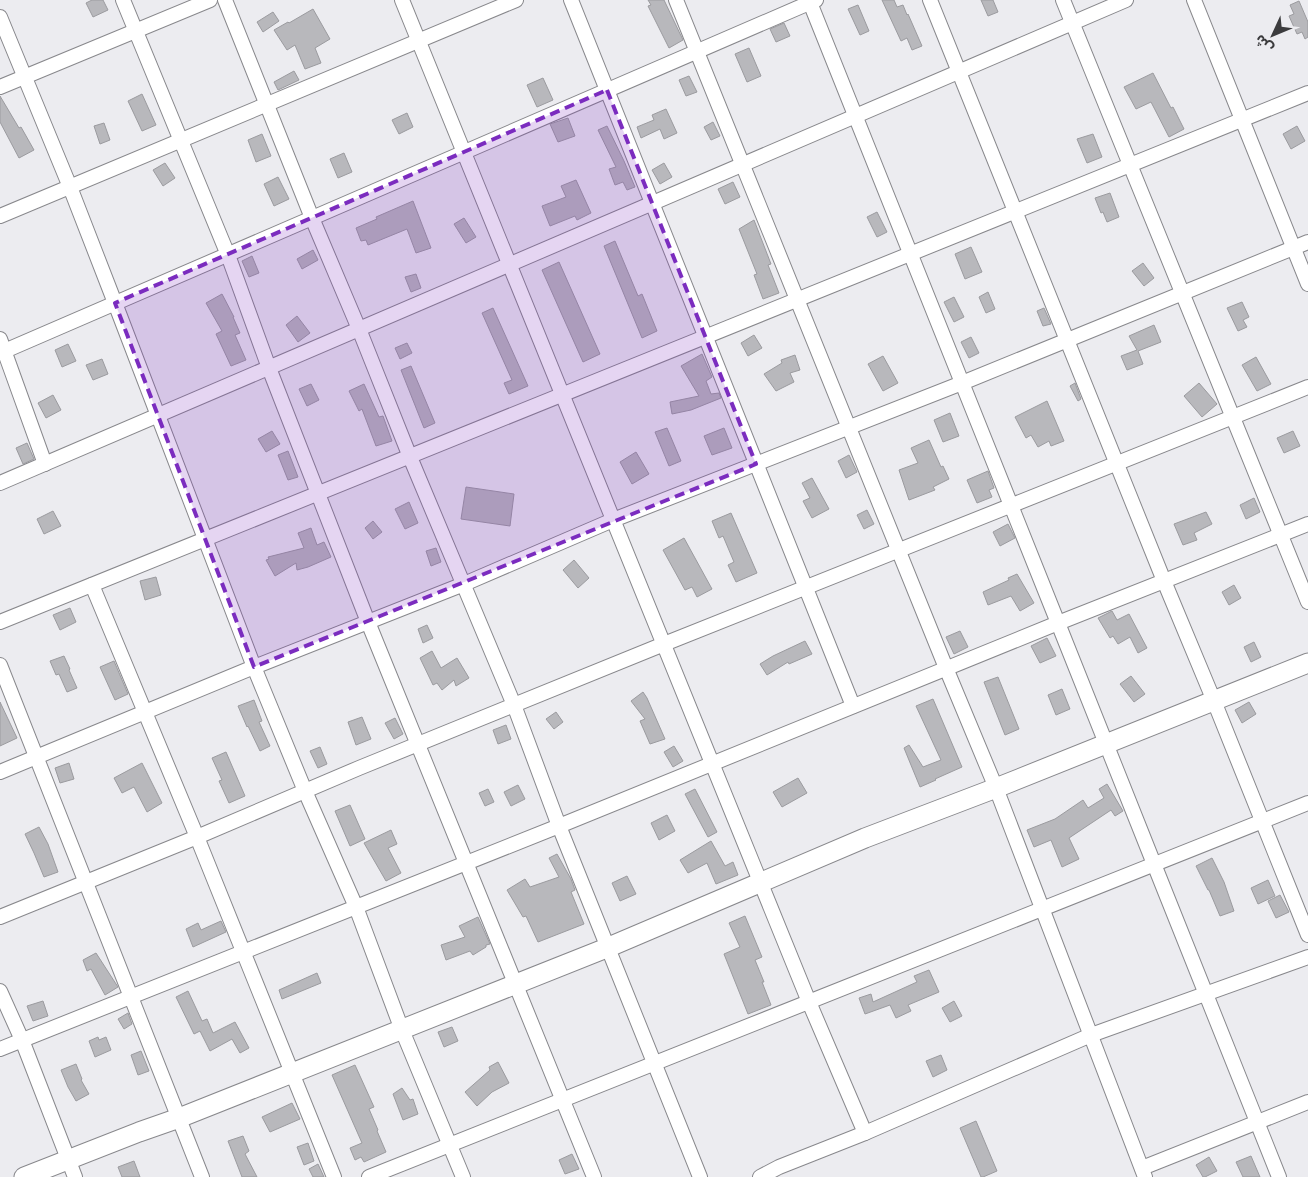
<svg xmlns="http://www.w3.org/2000/svg" width="1308" height="1177" viewBox="0 0 1308 1177" font-family="Mulish,'Noto Sans Arabic',sans-serif">
<rect width="100%" height="100%" fill="#ececf0"/>
<g fill="#b8b8bc" stroke="#9b9b9f">
<polygon points="92,0 103,0 108,10 93,17 86,3"/>
<polygon points="648,0 664,0 683,40 669,48 648,6 651,5"/>
<polygon points="882,0 894,0 897,7 903,5 907,15 908,14 922,46 912,50 907,38 901,41"/>
<polygon points="981,0 993,0 998,12 988,16"/>
<polygon points="1299,1 1308,22 1308,37 1305,39 1302,32 1297,34 1289,16 1294,14 1290,5"/>
<polygon points="858,5 869,31 860,35 848,9"/>
<polygon points="313,9 330,39 315,48 321,63 305,69 295,45 287,50 274,30 288,22 289,23"/>
<polygon points="273,12 279,21 263,32 257,22"/>
<polygon points="784,23 790,36 776,42 770,29"/>
<polygon points="749,48 761,76 747,82 735,54"/>
<polygon points="294,71 299,80 278,90 274,82"/>
<polygon points="1153,73 1171,108 1173,107 1184,129 1169,137 1151,102 1136,109 1124,87"/>
<polygon points="689,76 697,92 686,96 679,80"/>
<polygon points="543,78 553,100 537,107 527,85"/>
<polygon points="142,94 156,125 142,131 128,101"/>
<polygon points="0,96 19,128 21,127 34,150 19,158 0,122"/>
<polygon points="666,109 677,133 664,139 660,129 641,138 637,127 654,120 652,115"/>
<polygon points="407,113 413,127 399,134 392,120"/>
<polygon points="568,118 575,136 558,142 550,124"/>
<polygon points="713,122 720,136 711,140 704,127"/>
<polygon points="104,123 110,140 100,144 94,126"/>
<polygon points="607,126 624,161 635,187 627,190 623,182 615,185 609,169 616,167 598,130"/>
<polygon points="1297,126 1305,141 1291,149 1283,134"/>
<polygon points="262,134 271,156 256,162 248,140"/>
<polygon points="1093,134 1102,157 1087,163 1077,139"/>
<polygon points="344,153 352,172 338,178 330,159"/>
<polygon points="165,163 175,178 163,186 153,170"/>
<polygon points="664,163 672,177 660,184 652,170"/>
<polygon points="278,177 289,199 274,206 264,184"/>
<polygon points="576,180 591,213 577,220 575,216 550,226 542,206 566,197 561,186"/>
<polygon points="733,182 740,197 725,204 718,189"/>
<polygon points="1110,193 1119,217 1107,222 1103,212 1101,213 1095,198"/>
<polygon points="413,201 431,248 416,253 407,229 368,245 366,240 361,241 356,228 377,219 376,217"/>
<polygon points="877,212 887,232 877,237 867,217"/>
<polygon points="464,218 476,237 466,243 454,224"/>
<polygon points="754,220 771,264 768,265 779,293 763,299 754,275 757,274 739,229"/>
<polygon points="615,241 638,296 642,294 657,331 642,338 604,246"/>
<polygon points="971,247 982,272 965,279 955,254"/>
<polygon points="313,250 318,260 302,269 297,259"/>
<polygon points="252,256 259,273 249,277 242,261"/>
<polygon points="559,262 600,354 583,362 542,270"/>
<polygon points="1143,263 1154,278 1144,286 1132,271"/>
<polygon points="416,274 421,288 411,292 405,277"/>
<polygon points="988,292 995,309 986,313 979,297"/>
<polygon points="222,294 234,317 233,317 240,333 235,335 246,360 231,366 216,334 222,331 206,303"/>
<polygon points="954,297 964,317 954,322 944,302"/>
<polygon points="1242,302 1249,317 1243,320 1247,327 1238,331 1227,308"/>
<polygon points="493,308 528,386 509,394 504,383 512,380 482,313"/>
<polygon points="1044,308 1051,324 1043,326 1037,311"/>
<polygon points="297,316 310,333 298,342 286,325"/>
<polygon points="1154,325 1161,342 1138,351 1143,364 1127,370 1121,356 1137,350 1129,336"/>
<polygon points="754,335 762,348 748,356 741,343"/>
<polygon points="971,337 979,353 969,358 961,342"/>
<polygon points="407,343 412,353 400,359 395,348"/>
<polygon points="68,344 76,361 62,367 55,350"/>
<polygon points="702,354 712,377 706,381 711,394 719,393 721,398 691,410 672,414 670,402 699,396 681,366"/>
<polygon points="795,355 800,370 790,373 794,382 776,391 764,374 782,363 781,360"/>
<polygon points="883,356 898,383 883,391 868,364"/>
<polygon points="1256,357 1271,384 1257,391 1242,365"/>
<polygon points="102,359 108,374 93,380 86,365"/>
<polygon points="411,366 435,423 424,428 401,370"/>
<polygon points="1075,383 1081,399 1078,401 1070,386"/>
<polygon points="1199,383 1217,404 1202,417 1184,396"/>
<polygon points="311,384 319,400 307,406 299,389"/>
<polygon points="364,384 379,417 383,416 392,441 376,446 362,409 359,411 349,391"/>
<polygon points="53,395 61,410 46,418 38,403"/>
<polygon points="1047,401 1064,441 1051,446 1049,441 1038,447 1031,435 1026,438 1015,417"/>
<polygon points="950,413 959,436 943,442 934,420"/>
<polygon points="667,428 681,461 669,466 655,432"/>
<polygon points="724,428 732,448 712,455 704,436"/>
<polygon points="272,431 280,444 266,452 258,439"/>
<polygon points="1293,431 1300,446 1284,453 1277,438"/>
<polygon points="929,440 941,467 943,466 949,479 933,487 935,490 909,500 899,470 918,463 911,448"/>
<polygon points="27,443 34,459 23,464 16,448"/>
<polygon points="288,451 298,477 288,480 278,455"/>
<polygon points="636,452 649,474 632,484 620,462"/>
<polygon points="849,455 857,472 846,478 838,461"/>
<polygon points="988,471 994,488 989,490 992,497 977,503 967,480"/>
<polygon points="812,478 829,509 812,518 803,501 810,498 802,483"/>
<polygon points="466,487 514,494 510,526 461,519"/>
<polygon points="1254,498 1260,512 1246,519 1240,505"/>
<polygon points="409,502 418,523 405,529 395,509"/>
<polygon points="867,510 874,524 864,529 857,515"/>
<polygon points="53,511 61,526 44,534 37,519"/>
<polygon points="1206,512 1212,524 1194,533 1197,540 1183,545 1174,524"/>
<polygon points="731,513 757,573 736,582 728,565 734,562 723,536 719,538 712,521"/>
<polygon points="373,521 382,532 373,539 365,528"/>
<polygon points="1008,524 1015,538 1000,546 993,532"/>
<polygon points="311,528 317,545 324,542 331,557 308,567 297,570 296,563 275,576 266,560 269,559 268,557 304,548 298,533"/>
<polygon points="684,538 712,589 697,597 692,587 685,590 663,550"/>
<polygon points="436,548 441,562 431,566 426,551"/>
<polygon points="574,560 589,578 578,588 563,570"/>
<polygon points="1017,574 1034,603 1020,611 1011,596 988,605 983,592 1009,580 1008,578"/>
<polygon points="156,577 161,595 145,600 140,581"/>
<polygon points="1234,585 1241,598 1229,605 1222,592"/>
<polygon points="70,608 76,622 60,630 53,615"/>
<polygon points="1112,611 1117,620 1129,614 1147,648 1138,653 1130,637 1118,644 1113,636 1110,638 1098,618"/>
<polygon points="427,625 433,638 423,643 418,629"/>
<polygon points="960,631 968,647 954,654 946,637"/>
<polygon points="1047,638 1056,656 1040,663 1031,646"/>
<polygon points="805,641 812,654 789,664 788,662 767,675 760,664 773,656"/>
<polygon points="1254,642 1261,657 1251,662 1244,647"/>
<polygon points="432,651 441,668 457,658 469,678 456,686 454,680 442,690 437,683 433,685 420,658"/>
<polygon points="64,656 70,669 69,670 77,688 67,692 59,674 56,675 50,661"/>
<polygon points="114,661 128,694 115,700 100,667"/>
<polygon points="1131,676 1145,694 1134,702 1120,684"/>
<polygon points="998,677 1019,729 1005,735 984,682"/>
<polygon points="1062,689 1070,709 1056,715 1048,695"/>
<polygon points="643,692 647,698 665,739 650,744 640,721 645,719 631,701"/>
<polygon points="933,699 962,767 935,779 936,780 920,787 904,748 909,745 923,767 941,760 916,706"/>
<polygon points="254,700 262,721 259,722 270,746 260,751 248,726 247,727 238,706"/>
<polygon points="0,702 17,738 0,746"/>
<polygon points="1249,702 1256,714 1242,723 1235,710"/>
<polygon points="556,712 563,722 554,729 546,719"/>
<polygon points="362,717 371,739 356,745 348,722"/>
<polygon points="395,718 403,734 394,739 385,723"/>
<polygon points="506,725 511,739 498,744 493,730"/>
<polygon points="674,746 683,761 673,767 664,752"/>
<polygon points="320,747 327,764 318,768 310,751"/>
<polygon points="226,752 245,796 229,803 219,781 222,780 212,758"/>
<polygon points="69,763 74,779 60,783 55,768"/>
<polygon points="142,763 162,803 147,812 134,787 122,793 114,778"/>
<polygon points="798,778 807,793 782,807 773,792"/>
<polygon points="1107,784 1123,811 1115,816 1111,810 1069,838 1079,859 1062,867 1051,840 1034,847 1027,830 1055,819 1083,800 1088,808 1104,798 1099,789"/>
<polygon points="518,785 525,799 511,806 504,792"/>
<polygon points="488,789 494,802 485,806 479,793"/>
<polygon points="695,789 717,832 708,837 685,794"/>
<polygon points="350,805 365,839 350,846 335,811"/>
<polygon points="667,815 675,831 659,840 651,823"/>
<polygon points="39,827 48,844 58,872 44,877 34,853 25,834"/>
<polygon points="391,830 397,844 388,848 401,873 386,881 364,843"/>
<polygon points="711,841 725,866 733,862 738,875 716,884 707,863 688,873 680,860"/>
<polygon points="557,854 571,879 575,890 571,892 584,924 538,942 526,916 523,917 507,890 525,879 530,887 559,877 549,858"/>
<polygon points="1212,858 1224,882 1234,911 1220,916 1209,890 1208,890 1196,866"/>
<polygon points="627,876 636,894 620,901 612,883"/>
<polygon points="1268,880 1275,896 1258,904 1251,888"/>
<polygon points="1280,895 1289,912 1276,918 1268,901"/>
<polygon points="745,916 762,957 755,960 764,982 762,982 771,1005 748,1014 724,954 740,947 729,923"/>
<polygon points="478,917 490,944 486,945 486,947 473,955 470,951 446,960 441,945 465,937 459,926"/>
<polygon points="221,921 226,932 193,947 186,929 198,923 201,930"/>
<polygon points="96,953 118,987 105,995 91,969 87,971 83,960"/>
<polygon points="929,970 939,992 908,1005 911,1011 896,1018 890,1005 865,1014 859,998 871,994 873,1002 917,982 914,976"/>
<polygon points="317,973 321,983 282,999 279,990"/>
<polygon points="188,991 202,1021 207,1019 213,1033 235,1022 249,1048 240,1053 232,1039 210,1051 200,1031 194,1034 176,997"/>
<polygon points="43,1001 48,1016 33,1021 27,1006"/>
<polygon points="954,1001 962,1016 950,1022 942,1008"/>
<polygon points="128,1013 132,1024 124,1029 118,1019"/>
<polygon points="452,1027 458,1041 444,1047 438,1032"/>
<polygon points="98,1037 99,1040 106,1037 111,1050 95,1057 89,1041"/>
<polygon points="141,1051 149,1071 138,1075 131,1055"/>
<polygon points="941,1055 947,1070 933,1077 926,1061"/>
<polygon points="498,1062 509,1083 492,1092 477,1106 465,1092 490,1070 489,1067"/>
<polygon points="76,1064 82,1079 81,1080 89,1094 76,1101 68,1087 61,1070"/>
<polygon points="355,1065 374,1107 369,1109 378,1130 377,1131 386,1152 364,1162 361,1157 355,1160 350,1148 362,1143 332,1075"/>
<polygon points="402,1088 410,1100 413,1099 418,1114 403,1120 393,1094"/>
<polygon points="292,1103 300,1119 270,1132 262,1117"/>
<polygon points="976,1121 997,1171 983,1177 981,1177 960,1128"/>
<polygon points="243,1136 249,1151 245,1154 257,1177 242,1177 228,1141"/>
<polygon points="308,1143 314,1161 304,1165 297,1147"/>
<polygon points="572,1154 579,1169 565,1174 559,1160"/>
<polygon points="1251,1156 1260,1177 1243,1177 1236,1162"/>
<polygon points="1209,1157 1217,1171 1205,1177 1203,1177 1196,1165"/>
<polygon points="134,1161 140,1177 122,1177 118,1167"/>
<polygon points="318,1164 324,1177 313,1177 309,1169"/>
</g>
<g fill="none" stroke-linecap="round" stroke-linejoin="round">
<defs>
<g id="minor">
<polyline points="123,0 228,255 269,368 368,622 594,1177"/>
<polyline points="225,0 312,218 359,329 410,457 514,705 559,826 700,1177"/>
<polyline points="402,0 809,1002 865,1133"/>
<polyline points="571,0 853,706"/>
<polyline points="676,0 946,668 996,788 1145,1177"/>
<polyline points="809,0 1058,623 1154,864 1279,1177"/>
<polyline points="930,0 1164,581 1214,701 1308,935"/>
<polyline points="1063,0 1308,602"/>
<polyline points="1194,0 1308,284"/>
<polyline points="0,17 70,187 115,303 254,667 305,791 356,907 402,1030 463,1177"/>
<polyline points="0,87 210,0"/>
<polyline points="0,216 516,0"/>
<polyline points="0,339 45,464"/>
<polyline points="0,353 816,0"/>
<polyline points="0,483 1126,0"/>
<polyline points="92,585 197,837 334,1177"/>
<polyline points="0,622 1308,93"/>
<polyline points="0,665 202,1177"/>
<polyline points="0,772 254,667 464,584 613,520 962,383 1308,242"/>
<polyline points="0,917 197,837 359,768 664,644 1308,387"/>
<polyline points="0,991 22,1040 75,1177"/>
<polyline points="0,1049 559,826 1058,623 1308,524"/>
<polyline points="1142,1168 1308,1102"/>
<polyline points="369,1177 1308,803"/>
<polyline points="760,1177 779,1167 865,1133 1091,1035 1308,957"/>
</g>
<polyline id="secondary" points="24,1177 139,1132 179,1118 609,947 865,838 996,788 1308,663"/>
</defs>
<use href="#minor" stroke="#88888c" stroke-width="16"/>
<use href="#secondary" stroke="#88888c" stroke-width="21"/>
<use href="#minor" stroke="#fff" stroke-width="14"/>
<use href="#secondary" stroke="#fff" stroke-width="19"/>
</g>
<path fill="#7b2cbf" fill-opacity="0.2" stroke="#7b2cbf" stroke-width="4" stroke-dasharray="10 6" stroke-linejoin="round" d="M 607,90 L 756,464 L 254,667 L 115,303 Z"/>
<g transform="translate(1273 35) rotate(226)" stroke="#ececf0" stroke-width="4" paint-order="stroke">
<path d="M0-4L9 19L0 12L-9 19Z" fill="#3b3b3d"/>
<text y="-8" font-size="14" font-weight="bold" text-anchor="middle" fill="#3b3b3d">ش</text>
</g>
</svg>
